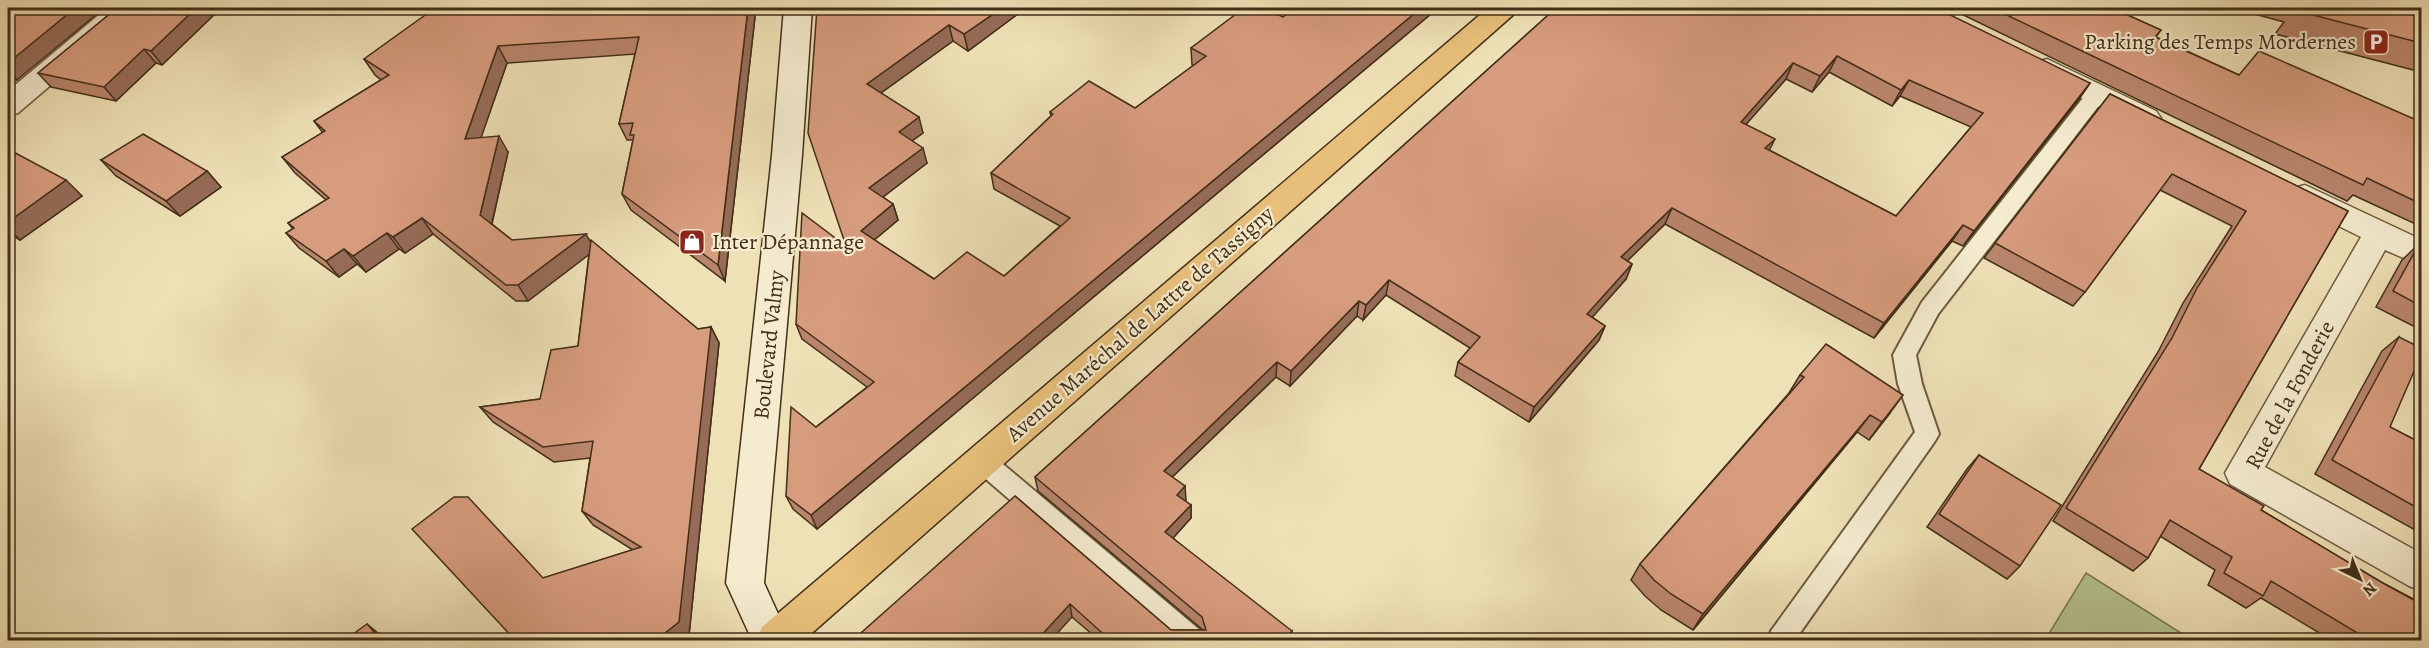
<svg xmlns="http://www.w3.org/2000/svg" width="2429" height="648" viewBox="0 0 2429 648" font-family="Alegreya,serif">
<rect width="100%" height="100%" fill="#efe1b6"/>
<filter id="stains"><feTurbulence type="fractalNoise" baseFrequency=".00333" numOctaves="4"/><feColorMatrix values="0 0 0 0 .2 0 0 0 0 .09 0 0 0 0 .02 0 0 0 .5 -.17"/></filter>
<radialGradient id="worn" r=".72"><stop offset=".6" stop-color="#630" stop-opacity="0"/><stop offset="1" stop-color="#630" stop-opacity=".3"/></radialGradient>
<polygon fill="#b5c391" stroke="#7b7954" stroke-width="1.5" points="2086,573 2192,640 2045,640"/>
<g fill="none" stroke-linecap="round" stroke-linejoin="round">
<defs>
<g id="service">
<polygon points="2097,87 2104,89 2107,94 2104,99 1938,314 1916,355 1922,384 1939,434 1935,441 1795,640 1767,640 1771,631 1915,432 1898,384 1893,355 1922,302 2090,89"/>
<polygon points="982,451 991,454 1201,631 1205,640 1173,640 973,468 970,461 973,454"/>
</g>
<g id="minor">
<polygon points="107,8 138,8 134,14 18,113 8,116 8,91"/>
<polygon points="2047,59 2156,111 2161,118 2156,125 2146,128 2136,125 2037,76 2033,69 2037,62"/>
<polygon points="2305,185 2422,240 2422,266 2385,250 2265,467 2422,554 2422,591 2409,586 2230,484 2225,473 2361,237 2294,204 2290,196 2294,188"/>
</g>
<polygon id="secondary" points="784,8 812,8 802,155 764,583 790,640 752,640 726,583 772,155"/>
<polygon id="primary" points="1488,8 1518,8 1514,14 804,640 757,640 762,627"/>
</defs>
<use href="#service" stroke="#6c5c3f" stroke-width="4"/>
<use href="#minor" stroke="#6c5c3f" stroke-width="3"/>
<use href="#secondary" stroke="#412f17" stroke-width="3"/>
<use href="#primary" stroke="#412f17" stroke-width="3"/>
<use href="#service" fill="#f5ecd0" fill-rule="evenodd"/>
<use href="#minor" fill="#f5ecd0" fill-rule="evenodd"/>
<use href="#secondary" fill="#f5ecd0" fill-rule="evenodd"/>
<use href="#primary" fill="#e8c07b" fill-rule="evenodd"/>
</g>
<g fill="#b9856c" stroke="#412f17" stroke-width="1.5" fill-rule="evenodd">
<polygon points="8,8 17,80 11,79 8,82"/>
<polygon points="117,8 221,8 162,65 156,63 116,101 51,87 38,73"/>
<polygon points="756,8 725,281 631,210 622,194 633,140 627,140 619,124 635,54 507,63 481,137 508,152 492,224 512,240 591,242 698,329 711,327 719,343 689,635 543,578 633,550 593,525 582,511 590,458 554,462 493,422 480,407 540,399 578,346 589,254 528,301 516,301 433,234 405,253 399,249 366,272 357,264 339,277 299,248 286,233 293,229 288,223 326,200 295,173 282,157 323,133 314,121 381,80 375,75 364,59"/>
<polygon points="817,8 1026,8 968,51 953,41 881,93 923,133 912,141 927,163 883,197 893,204 898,220 874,240 934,279 1004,276 1060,226 994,189 991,173 1051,116 1050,112 1135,108 1193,66 1192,65 1191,48 1283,17 1295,8 1438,8 817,529 793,509 786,496 816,427 867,387 802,339 796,324 846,246"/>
<path d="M 1556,8 L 2090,83 L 2079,99 L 1963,246 L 1952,241 L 1874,338 L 1665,224 L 1627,261 L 1632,264 L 1626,279 L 1592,317 L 1605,326 L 1599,340 L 1529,422 L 1455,376 L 1458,362 L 1470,348 L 1386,295 L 1363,320 L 1357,316 L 1290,386 L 1276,377 L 1172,477 L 1186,500 L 1185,501 L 1191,505 L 1191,518 L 1173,538 L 1291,640 L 1099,640 L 1072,617 L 1015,496 L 1171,630 L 1203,630 L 1038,491 L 1035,477 ZM 1829,72 L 1892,106 L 1900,96 L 1971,127 L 1896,216 L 1769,150 L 1746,124 L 1786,79 L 1812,92 Z"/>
<polygon points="1949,8 2112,8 2161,30 2156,37 2239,75 2421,122 2421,238 2416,234 2420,226 2353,195 2347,201"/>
<polygon points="2232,8 2421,8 2421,72 2275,34 2284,22"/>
<polygon points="2110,94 2348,211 2199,469 2261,510 2381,582 2419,602 2421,601 2421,640 2331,640 2261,598 2246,608 2208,585 2215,570 2160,536 2148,558 2133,571 2053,521 2158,352 2183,303 2232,226 2160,190 2085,292 2073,306 1984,258"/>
<polygon points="8,149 82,196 20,240 8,233"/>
<polygon points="101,160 207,171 221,187 180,216 116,176"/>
<polygon points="2419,244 2421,245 2421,330 2376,307 2402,260"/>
<polygon points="2399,337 2390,427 2421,443 2421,527 2420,527 2415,530 2315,474 2382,351"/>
<polygon points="1800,375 1890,413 1869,440 1857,432 1693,630 1661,610 1645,596 1631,580 1640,564 1789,393"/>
<polygon points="1979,455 2020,566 2007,579 1927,527 1967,469"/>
</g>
<g fill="#966c58" stroke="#412f17" stroke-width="1.5">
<polygon points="75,8 104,8 17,80 8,70 8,63"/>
<polygon points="196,8 221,8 162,65 151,51"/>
<polygon points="748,8 756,8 725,281 718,265"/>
<polygon points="1002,8 1026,8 968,51 964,34"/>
<polygon points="1421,8 1438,8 817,529 811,515"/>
<polygon points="949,25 953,41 871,100 867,84"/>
<polygon points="498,46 507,63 475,155 465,139"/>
<polygon points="144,49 156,63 116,101 104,87"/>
<polygon points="1837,56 1829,72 1812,92 1820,76"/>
<polygon points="1793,63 1786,79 1734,138 1741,122"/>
<polygon points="8,75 11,79 8,82"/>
<polygon points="1909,80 1900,96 1892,106 1901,90"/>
<polygon points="2090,83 2079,99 1963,246 1974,231"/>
<polygon points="919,117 923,133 903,147 899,132"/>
<polygon points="499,136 508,152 490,231 480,215"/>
<polygon points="1775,139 1767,155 1765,148"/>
<polygon points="923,148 927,163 874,204 869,188"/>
<polygon points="207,171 221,187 180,216 166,201"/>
<polygon points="66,180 82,196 20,240 8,228 8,222"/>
<polygon points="893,204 898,220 866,247 861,231"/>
<polygon points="1672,208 1665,224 1615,273 1621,257"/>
<polygon points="422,218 433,234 405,253 393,237"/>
<polygon points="1963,225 1952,241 1874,338 1884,323"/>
<polygon points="387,233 399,249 366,272 353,256"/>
<polygon points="586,234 595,250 528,301 518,285"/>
<polygon points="344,249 357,264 339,277 326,261"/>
<polygon points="1632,264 1626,279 1582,329 1587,314"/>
<polygon points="1389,280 1386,295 1363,320 1366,305"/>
<polygon points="1359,301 1357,316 1290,386 1291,371"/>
<polygon points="1605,326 1599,340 1529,422 1534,407"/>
<polygon points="711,327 719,343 689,635 682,640 656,640"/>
<polygon points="1277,362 1276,377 1165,484 1164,471"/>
<polygon points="1903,395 1890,413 1869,440 1882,422"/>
<polygon points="1870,415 1857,432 1693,630 1703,614"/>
<polygon points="1185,486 1186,500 1178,508 1177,495"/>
<polygon points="1191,505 1191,518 1166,546 1165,532"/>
<polygon points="1070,604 1072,617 1051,640 1037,640"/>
<polygon points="367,624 383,637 385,640 381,640"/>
<polygon points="1292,631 1291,640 1283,640"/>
</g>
<g fill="#d79b7d" stroke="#412f17" stroke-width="1.5" fill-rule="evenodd">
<polygon points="8,8 75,8 8,63"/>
<polygon points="117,8 196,8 151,51 144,49 104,87 38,73"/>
<polygon points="435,8 748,8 718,265 622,194 634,135 630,135 633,123 619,124 639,37 498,46 465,139 499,136 480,215 512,240 586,234 518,285 506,285 422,218 393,237 387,233 353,256 344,249 326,261 286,233 294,228 288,223 329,198 282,157 325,131 314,121 389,75 364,59"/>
<polygon points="817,8 1002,8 964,34 949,25 867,84 919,117 899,132 923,148 869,188 893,204 861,231 934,279 967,252 1004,276 1070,218 991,173 1053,114 1050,112 1089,81 1135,108 1206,56 1191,48 1244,8 1262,8 1283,17 1295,8 1421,8 811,515 786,496 791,407 816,427 874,382 796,324 802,213 846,246 808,133"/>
<path d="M 1556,8 L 1936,8 L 2090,83 L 1974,231 L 1963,225 L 1884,323 L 1672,208 L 1621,257 L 1632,264 L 1587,314 L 1605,326 L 1534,407 L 1458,362 L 1480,337 L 1389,280 L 1366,305 L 1359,301 L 1291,371 L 1277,362 L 1164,471 L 1185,486 L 1177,495 L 1191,505 L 1165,532 L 1292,631 L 1283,640 L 1110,640 L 1070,604 L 1037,640 L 853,640 L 1015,496 L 1171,630 L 1206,630 L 1202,617 L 1035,477 ZM 1837,56 L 1901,90 L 1909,80 L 1983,113 L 1896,216 L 1765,148 L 1775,139 L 1741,122 L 1793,63 L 1820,76 Z"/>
<polygon points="1992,8 2112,8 2161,30 2155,37 2239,75 2259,51 2421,122 2421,204 2367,178 2363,185"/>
<polygon points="2296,8 2421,8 2421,43 2294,10"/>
<polygon points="2110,94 2348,211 2199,469 2264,506 2261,510 2381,582 2421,604 2421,640 2369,640 2271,581 2263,596 2224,573 2232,557 2170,520 2148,558 2066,508 2172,338 2197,288 2246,211 2172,174 2085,292 1995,243"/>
<polygon points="143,134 207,171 166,201 101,160"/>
<polygon points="8,149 66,180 8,222"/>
<polygon points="591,240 698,329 711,327 679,622 656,640 515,640 412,529 454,497 468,497 543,578 641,547 582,511 593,441 543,447 480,407 540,399 551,350 578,346"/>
<polygon points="2419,244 2421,245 2421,306 2393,291"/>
<polygon points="2399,337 2421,348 2421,355 2390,427 2421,443 2421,510 2332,460"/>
<polygon points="1826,344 1903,395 1882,422 1870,415 1703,614 1671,594 1654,580 1640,564 1804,377 1800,375"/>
<polygon points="1979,455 2061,505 2020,566 1939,514"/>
<polygon points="367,624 381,640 345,640"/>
</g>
<defs>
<symbol id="parking-square" viewBox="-11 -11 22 22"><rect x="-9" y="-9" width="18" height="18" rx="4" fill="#8f2418" stroke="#f5ecd0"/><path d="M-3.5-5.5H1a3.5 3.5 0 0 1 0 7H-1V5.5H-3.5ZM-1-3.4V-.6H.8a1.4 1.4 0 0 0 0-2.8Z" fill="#fff"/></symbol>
<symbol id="shop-square" viewBox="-11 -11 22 22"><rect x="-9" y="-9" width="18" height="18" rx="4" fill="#8f2418" stroke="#f5ecd0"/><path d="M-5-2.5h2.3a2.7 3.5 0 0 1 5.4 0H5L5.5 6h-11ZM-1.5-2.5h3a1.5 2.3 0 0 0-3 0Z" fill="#fff"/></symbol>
</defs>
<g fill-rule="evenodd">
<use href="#parking-square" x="2361" y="27" width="30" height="30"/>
<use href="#shop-square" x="677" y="227" width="30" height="30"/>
</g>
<g text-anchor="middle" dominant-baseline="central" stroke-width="4.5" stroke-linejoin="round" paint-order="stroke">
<g font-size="22" fill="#412f17" stroke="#f5ecd0" text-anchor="end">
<text x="2356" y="42">Parking des Temps Mordernes</text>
<text x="712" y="242" text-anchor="start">Inter Dépannage</text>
</g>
<g font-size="22" fill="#412f17" stroke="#f5ecd0">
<text transform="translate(1140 324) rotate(-41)">Avenue Maréchal de Lattre de Tassigny</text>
<text transform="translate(769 345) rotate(-84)">Boulevard Valmy</text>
<text transform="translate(2290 395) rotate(-62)">Rue de la Fonderie</text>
</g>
</g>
<rect width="2429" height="648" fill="none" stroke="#efe1b6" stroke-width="30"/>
<rect x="9" y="9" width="2411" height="630" fill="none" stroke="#412f17" stroke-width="3"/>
<rect x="15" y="15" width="2399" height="618" fill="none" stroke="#412f17" stroke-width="1.5"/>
<g transform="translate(2360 579) rotate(137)" stroke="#f5ecd0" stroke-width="4.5" paint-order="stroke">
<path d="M0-4.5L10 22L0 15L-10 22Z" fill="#412f17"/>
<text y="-9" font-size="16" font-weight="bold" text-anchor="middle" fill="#412f17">N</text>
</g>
<rect width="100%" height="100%" filter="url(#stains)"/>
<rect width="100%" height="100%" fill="url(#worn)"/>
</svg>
